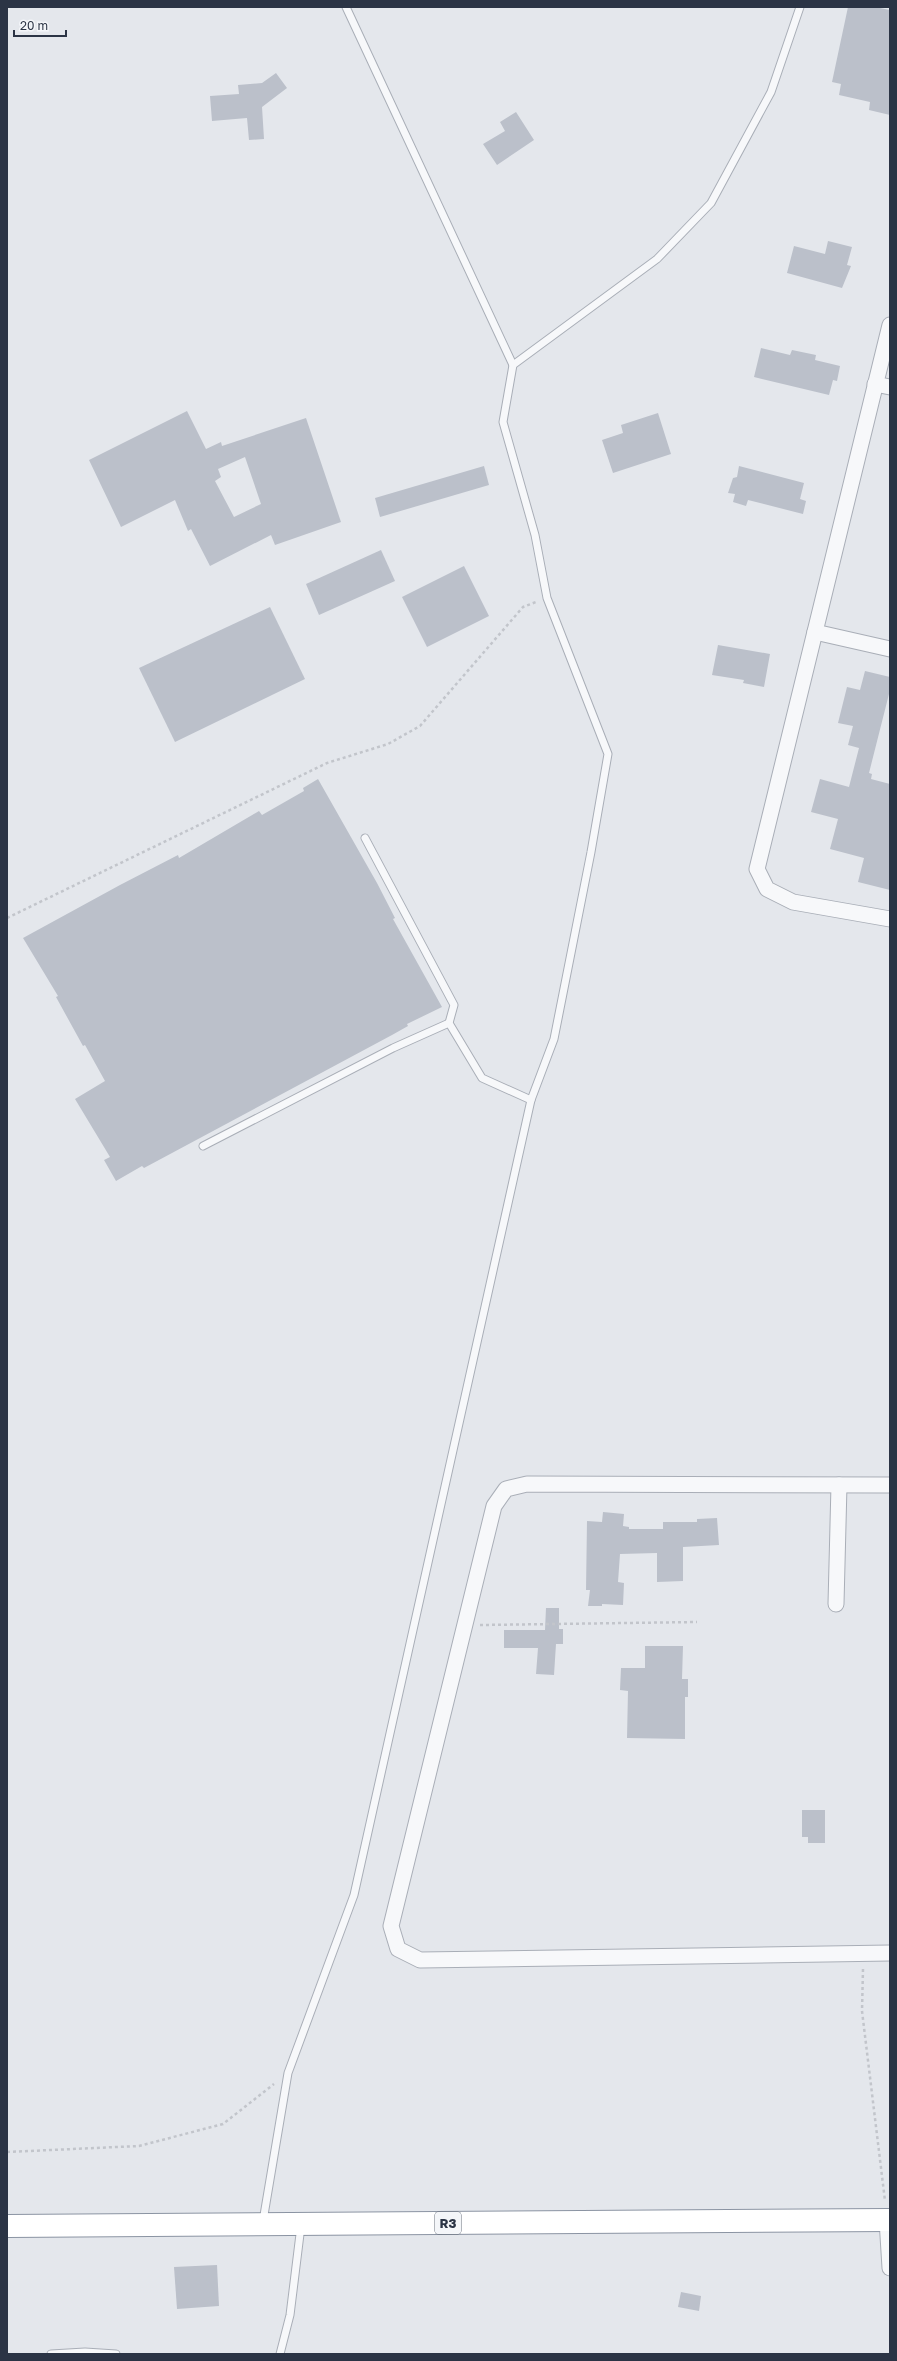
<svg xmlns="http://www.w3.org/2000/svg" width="897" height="2361" viewBox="0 0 897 2361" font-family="'Golos Text',sans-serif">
<rect width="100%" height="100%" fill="#e4e7ec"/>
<g fill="#bbc0ca" fill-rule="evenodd">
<polygon points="848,7 875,7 890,10 890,115 869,110 870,102 839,95 841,84 832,82"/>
<polygon points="276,73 287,88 262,107 264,139 249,140 247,118 212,121 210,96 239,94 238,85 262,83"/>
<polygon points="516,112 534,140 497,165 483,144 505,131 500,122"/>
<polygon points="828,241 852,247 847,265 851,266 842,288 787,273 794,246 825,254"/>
<polygon points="761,348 790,355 792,350 816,355 815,360 840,366 837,381 833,380 829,395 754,377"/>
<path d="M 187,411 L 206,449 L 221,442 L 222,446 L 306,418 L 341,522 L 275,545 L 271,535 L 210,566 L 191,529 L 188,531 L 175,500 L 121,527 L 89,460 ZM 245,457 L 261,504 L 234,517 L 215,481 L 221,477 L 218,469 Z"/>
<polygon points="658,413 671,454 613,473 602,440 623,433 621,425"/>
<polygon points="484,466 489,485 380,517 375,498"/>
<polygon points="739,466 804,483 800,499 806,501 803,514 748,500 746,506 733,502 735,494 728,493 733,478 737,477"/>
<polygon points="381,550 395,581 319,615 306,584"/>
<polygon points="464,566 489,616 427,647 402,597"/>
<polygon points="270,607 305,679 175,742 139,668"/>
<polygon points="718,645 770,654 764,687 743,683 744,680 712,675"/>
<polygon points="865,671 890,677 890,690 869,773 872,774 871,779 890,784 890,890 858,882 864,858 830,849 838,819 811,812 820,779 849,787 859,748 848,745 853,726 838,723 847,687 860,690"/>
<polygon points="318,779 377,883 395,918 393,919 442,1007 407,1024 408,1026 392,1035 144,1168 142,1166 116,1181 104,1160 110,1157 75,1099 105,1081 85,1045 83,1046 56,997 58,996 23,938 120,885 178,855 179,858 259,811 262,815 304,791 303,788"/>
<polygon points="603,1512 624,1514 623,1526 629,1527 629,1529 663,1529 663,1522 697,1522 697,1519 717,1518 719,1545 683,1547 683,1581 657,1582 657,1553 620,1554 618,1582 624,1583 623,1605 602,1604 602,1606 588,1606 590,1590 586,1590 587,1521 602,1522"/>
<polygon points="546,1608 559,1608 559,1629 563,1629 563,1644 556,1644 554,1675 536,1674 538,1648 504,1648 504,1630 545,1630"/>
<polygon points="645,1646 683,1646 682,1679 688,1679 688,1697 685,1697 685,1739 627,1738 628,1691 620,1690 621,1668 645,1668"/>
<polygon points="802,1810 825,1810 825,1843 808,1843 808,1837 802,1837"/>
<polygon points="217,2265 219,2306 177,2309 174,2267"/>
<polygon points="681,2292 701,2296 699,2311 678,2307"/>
</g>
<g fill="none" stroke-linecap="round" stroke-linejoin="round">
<defs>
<g id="lane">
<polyline points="346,7 513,365"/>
<polyline points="365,838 454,1005 449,1023 482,1078 531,1100"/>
<polyline points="203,1146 393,1048 449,1023"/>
<polyline points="263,2221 288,2073 354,1895 531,1100 554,1039 591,852 608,754 547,598 535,535 503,422 513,365 657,259 711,203 771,92 800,7"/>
<polyline points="51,2354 85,2352 116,2354"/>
<polyline points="280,2354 290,2315 301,2226"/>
</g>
<g id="street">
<polyline points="890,325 757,869 767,889 793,902 890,919"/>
<polyline points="875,384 890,387"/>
<polyline points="815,632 890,649"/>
<polyline points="890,1485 527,1484 506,1489 494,1506 391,1926 398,1949 420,1960 890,1953"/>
<polyline points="836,1604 839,1485"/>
<polyline points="887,2220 890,2268"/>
</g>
<polyline id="highway" points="7,2226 890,2220"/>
</defs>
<use href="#lane" stroke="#a9aeb7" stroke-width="9"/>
<use href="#street" stroke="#a9aeb7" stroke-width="17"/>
<use href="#highway" stroke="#8b94a3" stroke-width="24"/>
<g stroke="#c2c5cb" stroke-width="2.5" stroke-dasharray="3 3" stroke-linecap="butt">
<polyline points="7,918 327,763 388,744 420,726 523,607 536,602"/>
<polyline points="480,1625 697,1622"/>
<polyline points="863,1969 862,2011 885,2201"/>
<polyline points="7,2152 139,2146 223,2124 274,2084"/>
</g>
<use href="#lane" stroke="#f7f8fa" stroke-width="7"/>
<use href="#street" stroke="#f7f8fa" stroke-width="15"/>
<use href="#highway" stroke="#fff" stroke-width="22"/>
</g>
<g text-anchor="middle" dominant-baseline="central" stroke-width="3" stroke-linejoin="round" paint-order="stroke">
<rect fill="#f4f6f9" stroke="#676e7b" stroke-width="1" x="435" y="2212" width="26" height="22" rx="3"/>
<g font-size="13" font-weight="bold" fill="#2b3445">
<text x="448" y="2223">R3</text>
</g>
</g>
<rect width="897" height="2361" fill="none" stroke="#2b3445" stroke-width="16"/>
<path d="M14 30v6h52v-6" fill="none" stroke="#2b3445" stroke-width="2"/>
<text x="20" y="30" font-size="12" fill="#2b3445" stroke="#f4f6f9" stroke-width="3" paint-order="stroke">20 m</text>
</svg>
